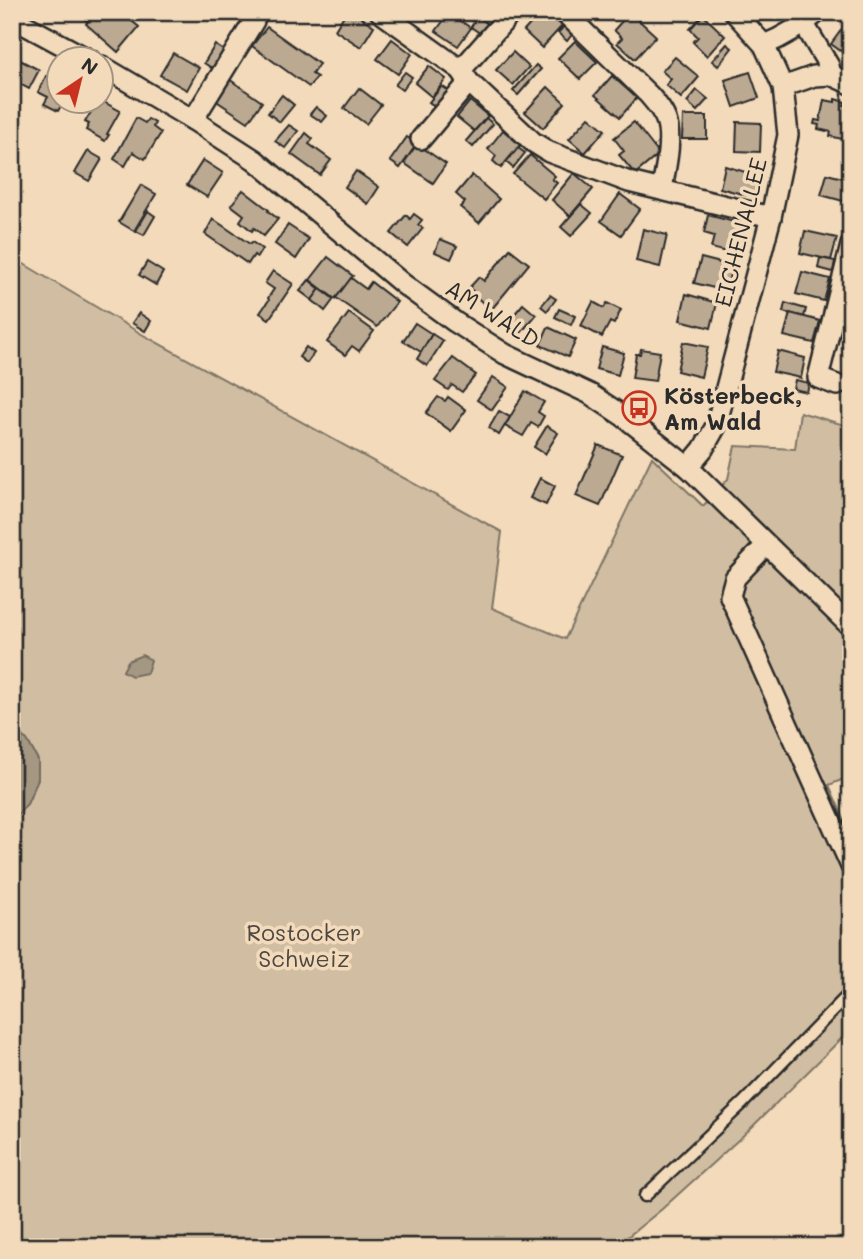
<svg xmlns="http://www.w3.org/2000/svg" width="863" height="1259" viewBox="0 0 863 1259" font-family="Mali,sans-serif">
<rect width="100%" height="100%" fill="#f2daba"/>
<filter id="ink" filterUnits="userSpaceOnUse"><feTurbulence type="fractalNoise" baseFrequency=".0143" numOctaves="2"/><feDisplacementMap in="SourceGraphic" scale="14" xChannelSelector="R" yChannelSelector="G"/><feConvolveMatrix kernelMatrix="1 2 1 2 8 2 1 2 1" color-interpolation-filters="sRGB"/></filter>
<g filter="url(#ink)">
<polygon fill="#d1bea2" stroke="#7e7466" stroke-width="2" points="12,257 145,336 502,532 492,608 565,639 652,457 703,506 728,479 735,446 795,449 800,412 851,427 851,776 829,785 851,835 851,1029 748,1131 662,1209 615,1247 12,1247 12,821 27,804 38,780 38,760 27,740 12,730"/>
<g fill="#a59883" stroke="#746c60" stroke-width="2">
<polygon points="142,655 151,660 147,673 132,676 123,671 128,661"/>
<polygon points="12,730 27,740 38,760 38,779 27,804 12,821"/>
</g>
<g fill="#bba992" stroke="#2b2b2b" stroke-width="2">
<polygon points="78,12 96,12 87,22"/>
<polygon points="96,12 121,12 139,27 118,52 86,24"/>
<polygon points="346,12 353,12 374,26 361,47 335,30"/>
<polygon points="471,12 488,24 481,34 471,27 474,22 467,17"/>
<polygon points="541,12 547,12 562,26 542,48 524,31"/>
<polygon points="614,12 634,12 632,14 656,36 635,59 617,43 622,38 614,30 623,20"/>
<polygon points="449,13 471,28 458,46 436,31"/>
<polygon points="703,15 725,36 707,56 693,42 698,37 690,29"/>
<polygon points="850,18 851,55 849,57 831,44"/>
<polygon points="565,25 574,32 567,41 558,33"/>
<polygon points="267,27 319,64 312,74 317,77 309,87 252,46"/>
<polygon points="392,39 412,54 398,74 377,59"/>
<polygon points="575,41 597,62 580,79 558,58"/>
<polygon points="727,44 732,48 718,66 712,61"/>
<polygon points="215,45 229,54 218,72 204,63"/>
<polygon points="513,52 529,67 513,85 496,70"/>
<polygon points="173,53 199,68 187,90 160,75"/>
<polygon points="675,57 699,77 681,98 666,85 671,79 662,71"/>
<polygon points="20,60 39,70 29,89 12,80 12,74"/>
<polygon points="536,65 541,69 518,95 513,91"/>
<polygon points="429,66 446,79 432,97 415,83"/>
<polygon points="405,72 412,77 402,90 395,85"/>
<polygon points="750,72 759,98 734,107 725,80"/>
<polygon points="46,76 60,82 60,102 63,102 58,111 44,104 48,97 38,92"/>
<polygon points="612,76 637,98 620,117 595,95"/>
<polygon points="229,79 262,102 248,122 215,100"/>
<polygon points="442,86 451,93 438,109 429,102"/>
<polygon points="548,87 565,103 543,128 525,112"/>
<polygon points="359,88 381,105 366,124 344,108"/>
<polygon points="697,90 708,99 697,111 687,102"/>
<polygon points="282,95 294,105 280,122 268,113"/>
<polygon points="835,99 845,102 844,105 851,107 851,118 846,140 830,136 831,132 818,129 819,125 814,124 815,120 820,121 824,100 835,102"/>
<polygon points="102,101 120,111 107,134 109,135 105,141 86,130 89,124 85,122 97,102"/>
<polygon points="470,101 488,116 474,131 457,117"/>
<polygon points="316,107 327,116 322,122 310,114"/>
<polygon points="683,116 707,116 707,139 682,139"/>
<polygon points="589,117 605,130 585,153 569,139"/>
<polygon points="136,118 145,123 148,119 155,123 153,127 161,133 145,159 133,152 125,166 114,159"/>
<polygon points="486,118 493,124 473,147 466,141"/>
<polygon points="634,122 659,154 635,174 619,155 624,151 614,138"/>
<polygon points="737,122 761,123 760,152 736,151"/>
<polygon points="289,125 298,131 285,148 275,141"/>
<polygon points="503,130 520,145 501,168 493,161 496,156 488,149"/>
<polygon points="306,133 313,139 309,144 331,160 320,175 291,154"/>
<polygon points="407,137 417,144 400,168 390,161"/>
<polygon points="417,144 446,164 433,183 404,163"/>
<polygon points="518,148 525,153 513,168 506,162"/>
<polygon points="88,151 102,159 89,181 75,173"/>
<polygon points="530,155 555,176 552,179 557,183 544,199 513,174"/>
<polygon points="203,160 223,173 207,197 187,185"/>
<polygon points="725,166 752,174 752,171 760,173 755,194 747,192 746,195 720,188"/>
<polygon points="356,171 379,187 368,204 345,187"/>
<polygon points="574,173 593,189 570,216 552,200"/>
<polygon points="827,174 851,180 851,188 847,202 821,195"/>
<polygon points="472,175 499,199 479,223 460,207 465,202 456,194"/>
<polygon points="141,185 156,194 134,231 119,222"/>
<polygon points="243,190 269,210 268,211 278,219 264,236 254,228 252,231 240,221 244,215 231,205"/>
<polygon points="620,194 640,209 621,235 601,221"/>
<polygon points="581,204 592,213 571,236 561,227"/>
<polygon points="148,211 155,216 144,235 136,231"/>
<polygon points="414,214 422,220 418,225 423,228 408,247 391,233 406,215 410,219"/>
<polygon points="708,215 742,224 734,254 711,248 714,236 704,233"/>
<polygon points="213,219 250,244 252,242 262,249 257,257 254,255 248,264 205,234"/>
<polygon points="288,225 309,239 296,259 275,244"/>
<polygon points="643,229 667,235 660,267 636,261"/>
<polygon points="805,231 837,238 831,260 800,253"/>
<polygon points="440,239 457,246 451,259 435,252"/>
<polygon points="510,249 529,264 491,310 473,294 474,292 469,288 479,277 484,281"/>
<polygon points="328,257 353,276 335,299 310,280"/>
<polygon points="701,258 732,266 726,291 694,283"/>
<polygon points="820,258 835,261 833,272 818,268"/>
<polygon points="147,262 163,272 156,285 139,275"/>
<polygon points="273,271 293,284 269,319 260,313 269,300 268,298 274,289 265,283"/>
<polygon points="802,272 830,279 824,301 796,294"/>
<polygon points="351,278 366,289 371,282 397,302 377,327 336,298"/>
<polygon points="309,280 320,289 312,300 300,291"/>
<polygon points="320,289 334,299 325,311 312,300"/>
<polygon points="686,294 717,303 711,328 680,320"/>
<polygon points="550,295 556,299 547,311 541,306"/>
<polygon points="593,302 604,308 607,303 621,310 614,324 610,322 602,337 581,326"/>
<polygon points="785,303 806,309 804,317 783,312"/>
<polygon points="523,304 536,315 520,334 507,323"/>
<polygon points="559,309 575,316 571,325 555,317"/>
<polygon points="139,313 151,321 145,331 132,323"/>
<polygon points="349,313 374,331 359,351 352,346 345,355 327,342"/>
<polygon points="790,313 820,321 814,343 784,336"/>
<polygon points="415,323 432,334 421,352 403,341"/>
<polygon points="548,327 576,340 568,357 540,345"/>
<polygon points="432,334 443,341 427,366 417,359"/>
<polygon points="683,342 708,347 701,377 677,371"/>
<polygon points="306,347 314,353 307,363 299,357"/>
<polygon points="602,347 624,353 618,375 596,369"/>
<polygon points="641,349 660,352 655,381 632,378 636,354 640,354"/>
<polygon points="778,351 805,358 801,378 773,372"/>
<polygon points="453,358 476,375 462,392 452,385 448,390 435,381"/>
<polygon points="493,377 508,387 492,410 477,400"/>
<polygon points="795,380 809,383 807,392 793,389"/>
<polygon points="525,391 544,402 538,412 544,416 538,427 531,423 523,436 505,426"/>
<polygon points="438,397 445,401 448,397 466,410 451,431 426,413"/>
<polygon points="499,411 510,417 499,435 489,428"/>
<polygon points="547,426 558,433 545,454 534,447"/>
<polygon points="598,445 622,455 600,506 576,496"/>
<polygon points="540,478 555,486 546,505 530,498"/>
</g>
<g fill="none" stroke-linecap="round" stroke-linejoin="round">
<defs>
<polyline id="service" points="645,1196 743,1103 851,992"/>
<g id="minor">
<polyline points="380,12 461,70 469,82 533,142 549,152 629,182 771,217"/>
<path d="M 564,12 L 649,95 C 656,103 664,112 667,123 C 672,143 665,169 662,190"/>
<polyline points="12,18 90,60"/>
<polyline points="804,24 829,66 831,75"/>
<path d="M 764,45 C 784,37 801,26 818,12"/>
<polyline points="102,66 193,120 255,160 403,284 455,322 505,354 590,394 623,416 688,467 851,627"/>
<polyline points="461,70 512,12"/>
<polyline points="783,87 814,76 831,75 851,84"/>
<polyline points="193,120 254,21"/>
<polyline points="421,139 469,82"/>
<polyline points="837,385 818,378 851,245"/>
<polyline points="688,467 703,449 716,426 771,217 788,135 783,87 764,45 734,12"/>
<polyline points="766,545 735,578 730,596 851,866"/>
</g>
</defs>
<use href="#service" stroke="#2b2b2b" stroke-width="15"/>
<use href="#minor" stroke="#2b2b2b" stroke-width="24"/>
<use href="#service" stroke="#f2daba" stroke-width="10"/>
<use href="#minor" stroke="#f2daba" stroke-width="19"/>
</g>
</g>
<defs>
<symbol id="bus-ring" viewBox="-11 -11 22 22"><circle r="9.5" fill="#f2daba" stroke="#c8321e" stroke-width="1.5"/><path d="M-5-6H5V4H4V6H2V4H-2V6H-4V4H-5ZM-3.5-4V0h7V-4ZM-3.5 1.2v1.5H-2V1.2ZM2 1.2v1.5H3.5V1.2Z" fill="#c8321e"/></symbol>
</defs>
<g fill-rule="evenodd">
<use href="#bus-ring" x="620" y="389" width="38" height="38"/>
</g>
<g text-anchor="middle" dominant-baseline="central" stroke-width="7" stroke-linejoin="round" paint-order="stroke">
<g font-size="23" fill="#2b2b2b" stroke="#f2daba">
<text transform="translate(740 232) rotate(-76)">EICHENALLEE</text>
<text transform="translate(493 313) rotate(32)">AM WALD</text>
</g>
<g font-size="23" font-weight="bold" fill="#2b2b2b" stroke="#f2daba" text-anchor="start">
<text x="664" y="395">Kösterbeck,<tspan x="664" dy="26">Am Wald</tspan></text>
</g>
<g font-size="23" fill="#4c4843" stroke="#f2daba">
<text x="304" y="932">Rostocker<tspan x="304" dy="26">Schweiz</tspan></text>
</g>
</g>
<rect width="863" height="1259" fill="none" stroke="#f2daba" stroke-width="42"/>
<rect x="21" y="21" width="821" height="1217" fill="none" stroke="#2b2b2b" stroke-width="2.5" filter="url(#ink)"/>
<g transform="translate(80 80) rotate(35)"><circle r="33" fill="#f2daba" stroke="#a29481" stroke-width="2"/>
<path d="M0-5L12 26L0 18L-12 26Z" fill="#c8321e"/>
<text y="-10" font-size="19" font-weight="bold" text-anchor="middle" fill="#2b2b2b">N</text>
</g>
</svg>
